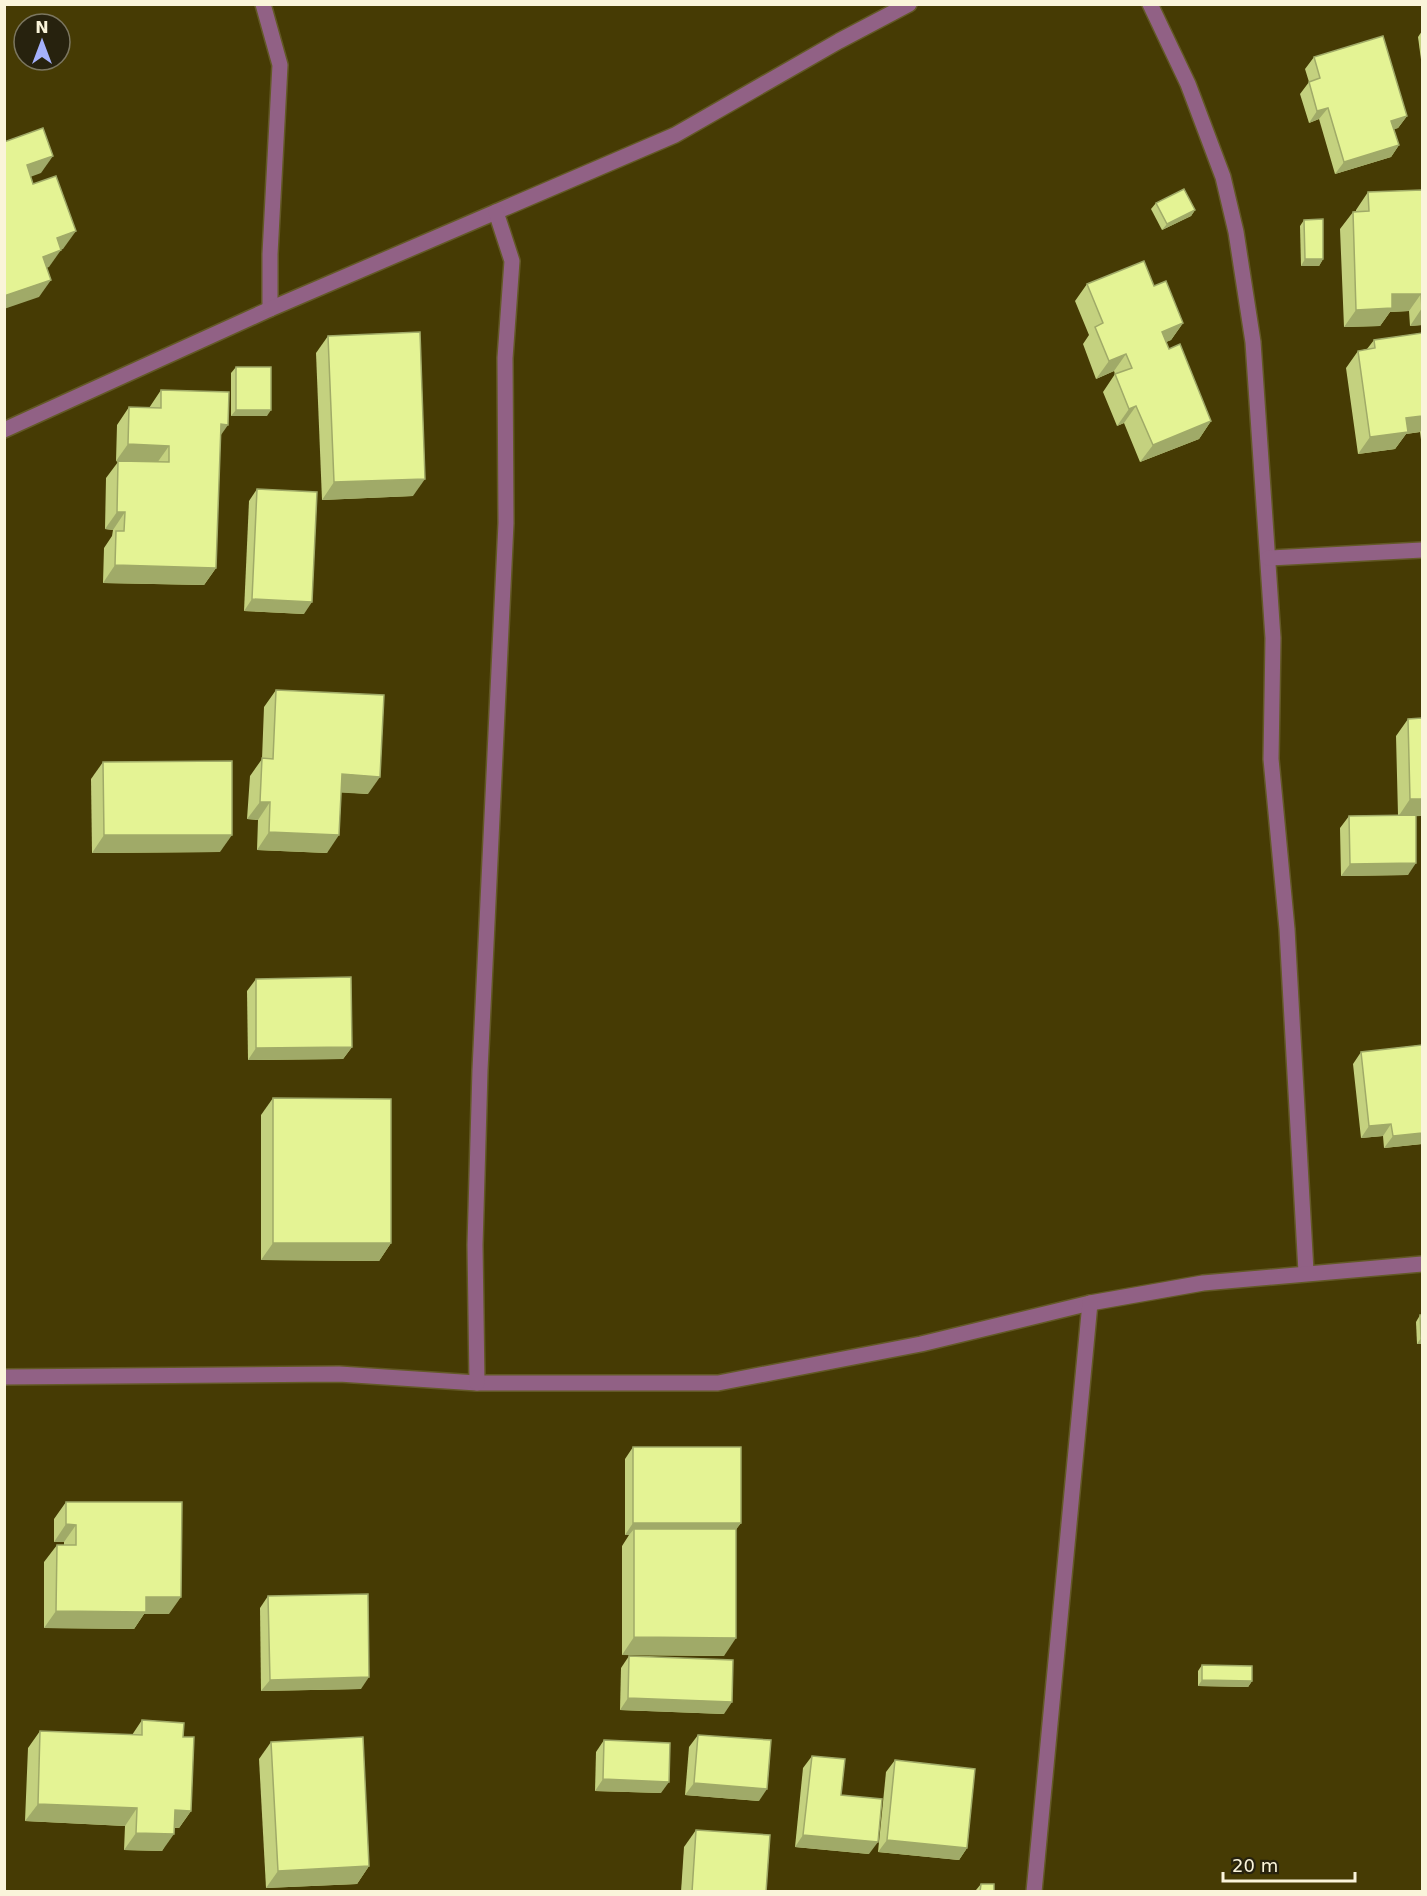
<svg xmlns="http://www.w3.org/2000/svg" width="1427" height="1896" viewBox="0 0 1427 1896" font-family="'DejaVu Sans',sans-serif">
<rect width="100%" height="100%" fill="#463b04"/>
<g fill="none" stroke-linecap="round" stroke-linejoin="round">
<defs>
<g id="minor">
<polyline points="263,4 280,65 270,254 270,309"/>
<polyline points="1150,4 1188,84 1223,177 1236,232 1253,342 1273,638 1271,759 1287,929 1306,1272"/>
<polyline points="4,430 270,309 675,135 839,41 909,4"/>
<polyline points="1268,558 1422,550"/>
<polyline points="4,1377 339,1374 477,1383 718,1383 921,1344 1090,1303 1203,1283 1422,1264"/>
<polyline points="477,1383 475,1245 480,1070 506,523 505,358 512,261 496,212"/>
<polyline points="1034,1892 1090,1303"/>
</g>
</defs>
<use href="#minor" stroke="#635926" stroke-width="18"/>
<use href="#minor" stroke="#916185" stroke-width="15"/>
</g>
<g fill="#c4d17f">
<polygon points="1422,31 1422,67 1418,37"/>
<polygon points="1314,57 1407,116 1398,128 1394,129 1399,145 1391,157 1335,174 1319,119 1309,123 1300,94 1309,82 1305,69"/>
<polygon points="1422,190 1422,325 1410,326 1409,311 1390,312 1380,326 1344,327 1340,229 1353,212 1356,211 1356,210 1368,192"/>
<polygon points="1156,203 1195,210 1191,216 1162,230 1151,209"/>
<polygon points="1304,220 1323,259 1319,266 1301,266 1300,226"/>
<polygon points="1087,284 1154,286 1183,323 1171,340 1166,342 1169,349 1211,421 1199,439 1140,462 1124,423 1117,426 1103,392 1115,374 1114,371 1096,379 1083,344 1089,335 1075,301"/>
<polygon points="1422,333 1422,447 1420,432 1406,434 1395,449 1358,454 1346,368 1358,351 1367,349 1374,340"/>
<polygon points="328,336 413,496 322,500 316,353"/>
<polygon points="236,367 267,416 231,416 231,373"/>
<polygon points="161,390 220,436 216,568 204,585 103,583 104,548 112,536 113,530 105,529 106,478 118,462 116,461 117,425 129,407 149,408"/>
<polygon points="257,489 304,614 244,611 249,501"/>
<polygon points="276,690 368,794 341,792 327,853 257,850 258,820 247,819 250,776 262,759 264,707"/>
<polygon points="1422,718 1422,828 1421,816 1416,816 1408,875 1341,876 1340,828 1349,816 1398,815 1396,736 1408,719"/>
<polygon points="103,762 220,852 92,853 91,779"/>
<polygon points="256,979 352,1047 343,1059 248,1060 247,991"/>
<polygon points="1422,1045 1422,1144 1384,1148 1383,1136 1361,1138 1353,1064 1361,1052"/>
<polygon points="273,1098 391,1243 379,1261 261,1260 261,1115"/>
<polygon points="1420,1315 1422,1315 1422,1344 1417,1344 1416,1322"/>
<polygon points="633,1447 741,1523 736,1529 724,1656 622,1655 622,1546 629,1535 625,1535 625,1459"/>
<polygon points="66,1502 169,1614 144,1614 134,1629 44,1628 44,1562 57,1545 64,1545 64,1542 54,1542 54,1519"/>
<polygon points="268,1596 361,1689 261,1691 260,1608"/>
<polygon points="629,1656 724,1714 620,1710 621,1668"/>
<polygon points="1202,1665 1252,1681 1248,1687 1198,1686 1198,1671"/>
<polygon points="142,1720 183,1737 191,1811 179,1828 174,1828 162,1851 124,1850 125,1826 25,1821 28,1748 40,1731 132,1735"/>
<polygon points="698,1735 759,1801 685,1795 689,1747"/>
<polygon points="604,1740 661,1793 595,1791 596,1752"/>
<polygon points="271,1742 369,1866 357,1884 266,1888 259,1759"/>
<polygon points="812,1756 841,1795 869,1854 795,1847 803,1768"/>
<polygon points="895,1760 967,1848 959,1860 878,1852 886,1772"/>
<polygon points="696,1830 766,1892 681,1892 684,1847"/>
<polygon points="981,1884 994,1892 976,1892 976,1890"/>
</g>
<g fill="#a0aa68">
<polygon points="1328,108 1319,119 1309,123 1317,111"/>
<polygon points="1407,116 1398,128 1383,133 1391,121"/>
<polygon points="1399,145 1391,157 1335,174 1344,162"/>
<polygon points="53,156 41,173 14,183 27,165"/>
<polygon points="1195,210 1191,216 1162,230 1167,224"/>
<polygon points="76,231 63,249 45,255 57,238"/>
<polygon points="61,250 49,267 31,274 43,257"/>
<polygon points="1305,259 1323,259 1319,266 1301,266"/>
<polygon points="51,280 39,297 4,309 4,296"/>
<polygon points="1392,294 1421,294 1409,311 1390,312 1380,326 1344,327 1356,310"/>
<polygon points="1422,308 1422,325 1410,326"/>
<polygon points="1183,323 1171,340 1150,349 1162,332"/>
<polygon points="1126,354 1114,371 1096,379 1109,361"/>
<polygon points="1136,406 1124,423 1117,426 1129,409"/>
<polygon points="236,410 271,410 267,416 231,416"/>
<polygon points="1422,416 1422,429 1420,432 1406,434 1395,449 1358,454 1370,437 1406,418"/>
<polygon points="1211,421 1199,439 1140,462 1153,445"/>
<polygon points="221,424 228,425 216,442"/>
<polygon points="128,444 169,446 157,463 116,461"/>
<polygon points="425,479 413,496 322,500 334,482"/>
<polygon points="117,512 125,512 113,530 105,529"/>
<polygon points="115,565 216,568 204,585 103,583"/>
<polygon points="252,599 312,602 304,614 244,611"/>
<polygon points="342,774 380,777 368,794 329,792"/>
<polygon points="1410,799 1422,799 1422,814 1421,816 1398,817"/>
<polygon points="260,802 270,802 258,820 247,819"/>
<polygon points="269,832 339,835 327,853 257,850"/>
<polygon points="104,835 232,835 220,852 92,853"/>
<polygon points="1416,863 1408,875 1341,876 1350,864"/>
<polygon points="352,1047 343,1059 248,1060 256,1048"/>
<polygon points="1391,1124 1383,1136 1361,1138 1369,1126"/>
<polygon points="1422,1133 1422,1144 1384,1148 1393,1136"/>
<polygon points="273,1243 391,1243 379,1261 261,1260"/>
<polygon points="1421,1338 1422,1338 1422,1344 1417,1344"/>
<polygon points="633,1523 741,1523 732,1535 634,1529 629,1535 625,1535"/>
<polygon points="66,1524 76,1525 64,1542 54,1542"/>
<polygon points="146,1597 181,1597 169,1614 144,1614 134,1629 44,1628 56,1611"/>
<polygon points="634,1637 736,1638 724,1656 622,1655"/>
<polygon points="369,1677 361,1689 261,1691 270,1680"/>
<polygon points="1202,1680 1252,1681 1248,1687 1198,1686"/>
<polygon points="628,1698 732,1702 724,1714 620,1710"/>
<polygon points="603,1779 669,1782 661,1793 595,1791"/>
<polygon points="694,1783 767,1789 759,1801 685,1795"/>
<polygon points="38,1804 137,1808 125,1826 25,1821"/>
<polygon points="175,1810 191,1811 179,1828 163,1827"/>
<polygon points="136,1833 174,1834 162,1851 124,1850"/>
<polygon points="803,1835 878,1842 869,1854 795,1847"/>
<polygon points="887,1840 967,1848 959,1860 878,1852"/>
<polygon points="369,1866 357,1884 266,1888 278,1871"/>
</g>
<g fill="#e4f394" stroke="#a0aa68" stroke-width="1.5">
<polygon points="1383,36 1407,116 1391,121 1399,145 1344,162 1328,108 1317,111 1309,82 1320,78 1314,57"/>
<polygon points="43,128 53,156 27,165 33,184 56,176 76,231 57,238 61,250 43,257 51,280 4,296 4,142"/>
<polygon points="1184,189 1195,210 1167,224 1156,203"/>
<polygon points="1422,190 1422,308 1421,294 1392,294 1392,308 1356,310 1353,212 1369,211 1368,192"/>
<polygon points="1323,219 1323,259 1305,259 1304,220"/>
<polygon points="1144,261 1154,286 1166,281 1183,323 1162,332 1169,349 1180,344 1211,421 1153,445 1136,406 1129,409 1115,374 1132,368 1126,354 1109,361 1095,327 1103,323 1087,284"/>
<polygon points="420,332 425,479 334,482 328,336"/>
<polygon points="1422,333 1422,416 1406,418 1408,432 1370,437 1358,351 1375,348 1374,340"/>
<rect x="236" y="367" width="35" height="43"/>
<polygon points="161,390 229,392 228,425 221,424 216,568 115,565 116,531 124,531 125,512 117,512 118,461 169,462 169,446 128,444 129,407 161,408"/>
<polygon points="257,489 317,492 312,602 252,599"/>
<polygon points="276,690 384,695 380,777 342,774 339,835 269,832 270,802 260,802 262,758 273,759"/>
<polygon points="1422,718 1422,799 1410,799 1408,719"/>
<polygon points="232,761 232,835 104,835 103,762"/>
<polygon points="1416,815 1416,863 1350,864 1349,816"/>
<polygon points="351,977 352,1047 256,1048 256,979"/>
<polygon points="1422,1045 1422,1133 1393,1136 1391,1124 1369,1126 1361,1052"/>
<polygon points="273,1098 391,1099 391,1243 273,1243"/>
<polygon points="1420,1315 1422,1315 1422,1338 1421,1338"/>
<rect x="633" y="1447" width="108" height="76"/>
<polygon points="66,1502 182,1502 181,1597 146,1597 146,1612 56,1611 57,1545 76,1545 76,1525 66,1524"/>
<polygon points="634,1529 736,1529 736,1638 634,1637"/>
<polygon points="368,1594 369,1677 270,1680 268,1596"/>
<polygon points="629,1656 733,1660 732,1702 628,1698"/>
<polygon points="1202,1665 1252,1666 1252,1681 1202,1680"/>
<polygon points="142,1720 184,1723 183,1737 194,1737 191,1811 175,1810 174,1834 136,1833 137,1808 38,1804 40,1731 142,1735"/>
<polygon points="698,1735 771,1740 767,1789 694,1783"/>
<polygon points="363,1737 369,1866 278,1871 271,1742"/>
<polygon points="604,1740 670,1743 669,1782 603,1779"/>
<polygon points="812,1756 845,1759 841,1795 882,1799 878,1842 803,1835"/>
<polygon points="895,1760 975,1769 967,1848 887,1840"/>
<polygon points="696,1830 770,1835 766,1892 692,1892"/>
<polygon points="981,1884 994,1884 994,1892 980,1892"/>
</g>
<rect width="1427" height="1896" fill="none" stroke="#faf4da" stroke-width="12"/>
<g transform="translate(42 42)"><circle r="28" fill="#27220e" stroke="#7b7660" stroke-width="1.5"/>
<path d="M0-4.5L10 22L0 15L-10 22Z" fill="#a5b1fc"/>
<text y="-9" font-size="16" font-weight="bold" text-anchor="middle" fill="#faf4da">N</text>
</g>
<path d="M1223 1872v9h132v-9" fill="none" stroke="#faf4da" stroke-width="3"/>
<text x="1232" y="1872" font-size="18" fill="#faf4da" stroke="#27220e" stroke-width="4.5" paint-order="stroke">20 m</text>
</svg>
